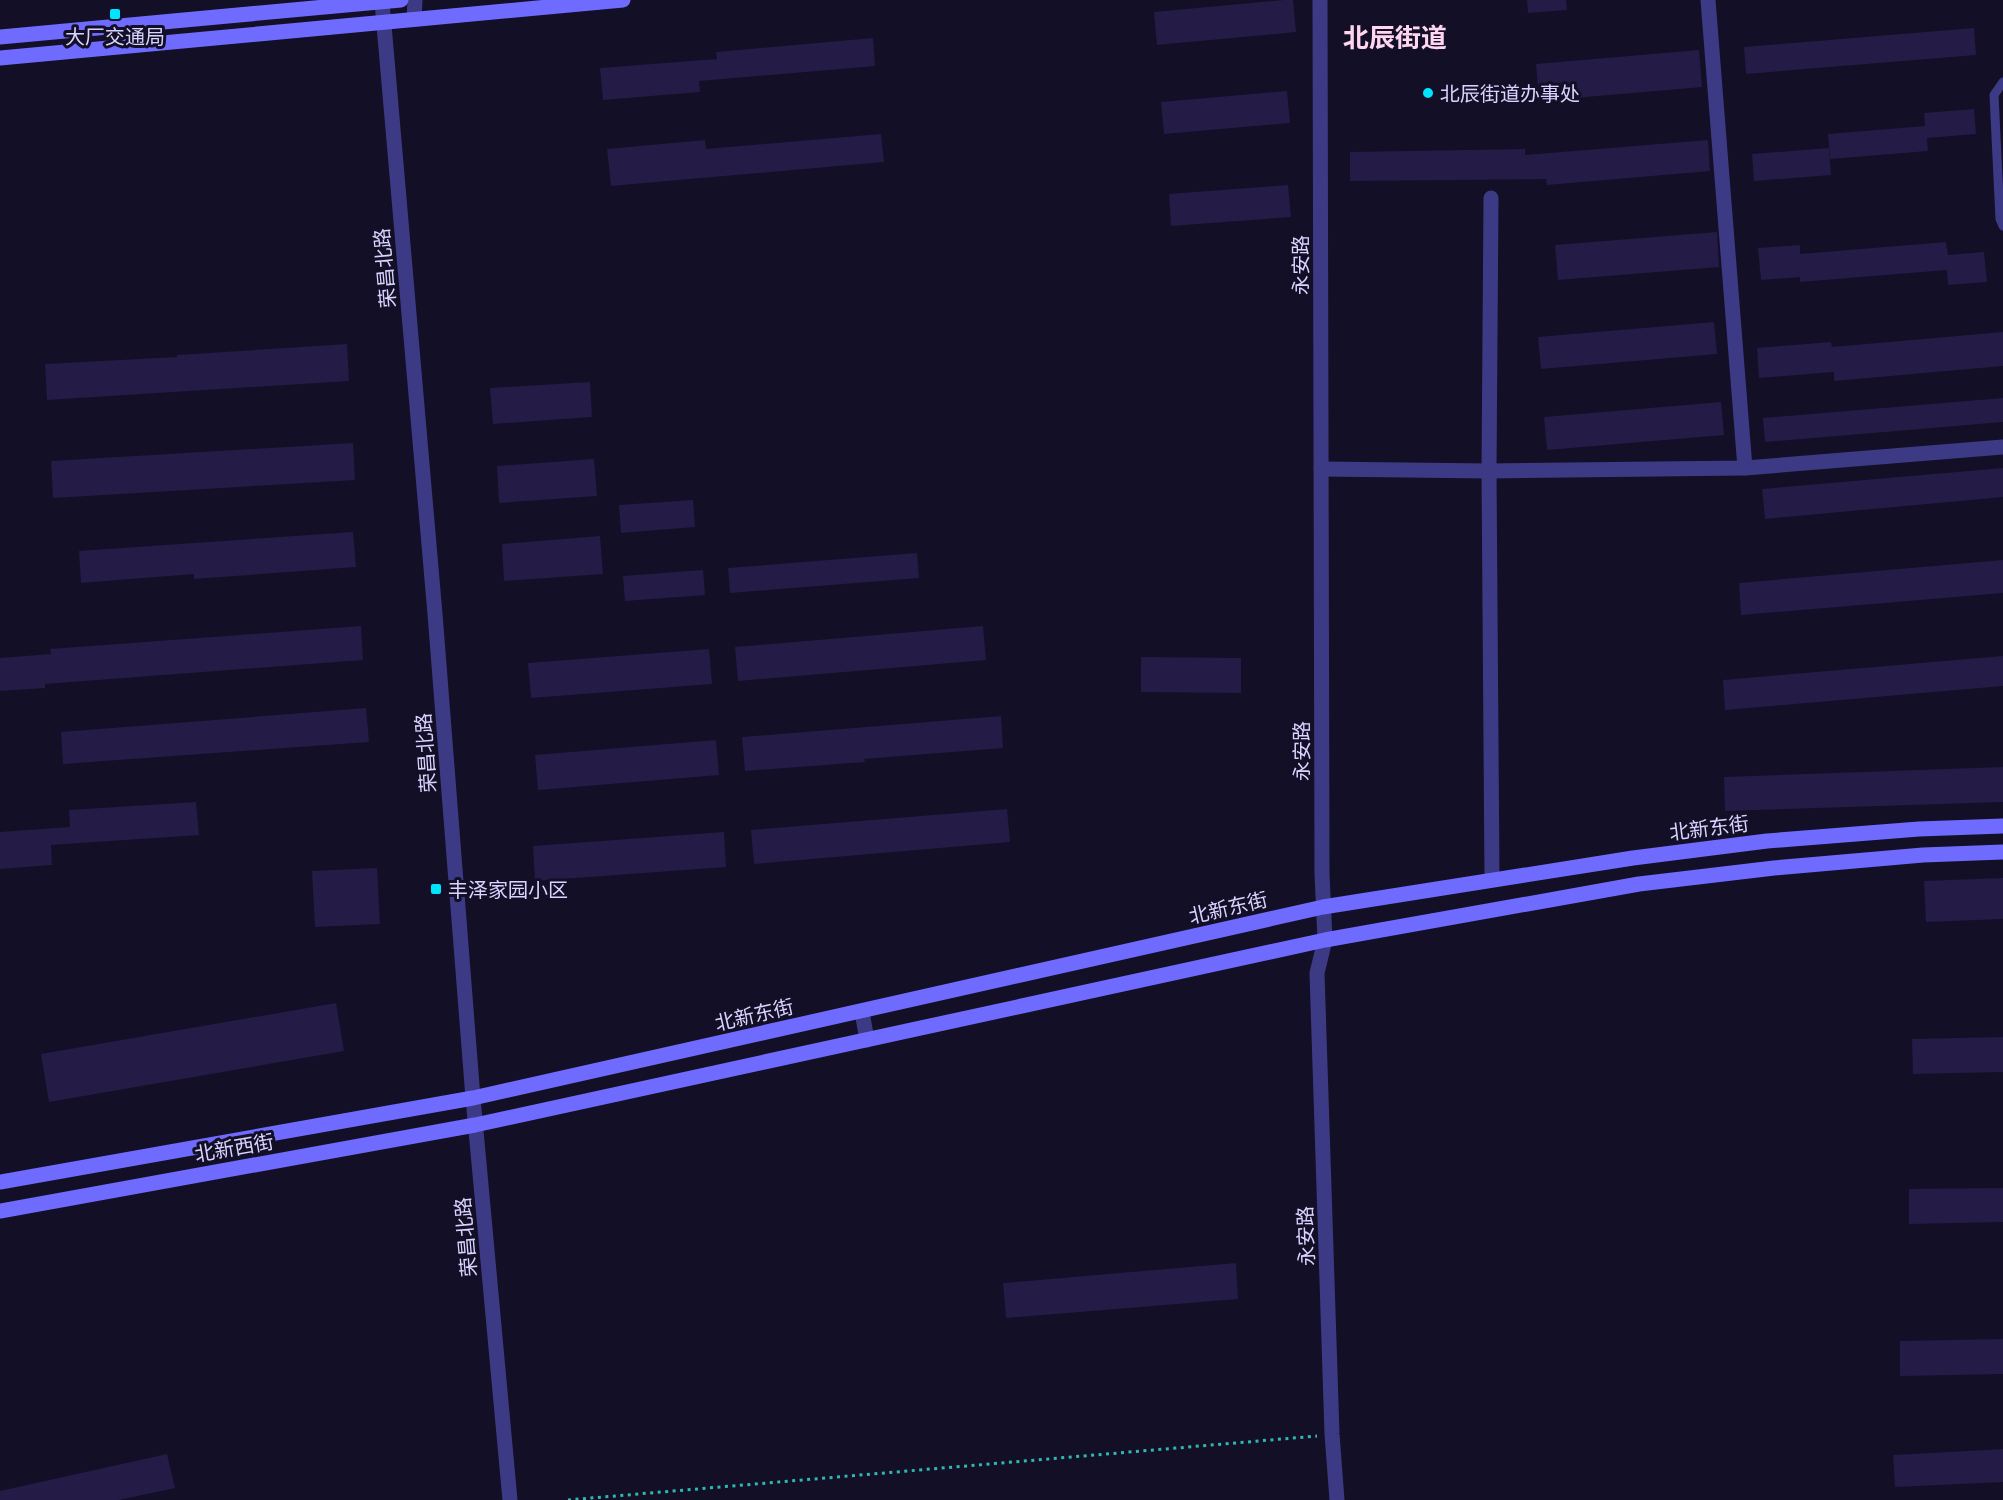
<svg xmlns="http://www.w3.org/2000/svg" width="2003" height="1500" viewBox="0 0 2003 1500" font-family="Lato,'Noto Sans SC',sans-serif">
<rect width="100%" height="100%" fill="#130f26"/>
<g fill="#241b47">
<polygon points="1284,0 1293,0 1296,32 1157,45 1154,12"/>
<polygon points="1527,0 1566,0 1567,10 1528,13"/>
<polygon points="1974,28 1976,55 1746,74 1744,47"/>
<polygon points="873,38 875,66 699,81 700,92 603,100 600,68 717,59 716,52"/>
<polygon points="1699,50 1702,87 1539,101 1536,64"/>
<polygon points="1287,91 1290,123 1164,134 1161,102"/>
<polygon points="1974,109 1976,134 1927,138 1928,151 1830,159 1828,134 1925,126 1924,113"/>
<polygon points="881,134 884,162 611,186 607,149 705,140 706,149"/>
<polygon points="1708,140 1710,171 1547,185 1546,179 1350,181 1350,152 1525,149 1525,155"/>
<polygon points="1829,148 1831,175 1754,181 1752,154"/>
<polygon points="1288,185 1291,217 1171,226 1169,194"/>
<polygon points="1717,232 1719,267 1558,280 1555,245"/>
<polygon points="1946,242 1948,255 1984,252 1987,282 1948,285 1947,270 1800,282 1800,277 1761,280 1758,248 1800,245 1800,254"/>
<polygon points="1714,322 1717,354 1541,369 1538,337"/>
<polygon points="2003,332 2003,366 1834,381 1834,372 1759,378 1757,348 1831,342 1832,347"/>
<polygon points="347,344 349,381 47,400 45,364 177,357 177,355"/>
<polygon points="590,382 592,417 493,424 490,388"/>
<polygon points="2003,398 2003,422 1765,442 1763,418"/>
<polygon points="1721,402 1724,435 1547,450 1544,417"/>
<polygon points="353,443 355,480 53,498 51,461"/>
<polygon points="594,459 597,496 499,503 497,466"/>
<polygon points="2003,468 2003,497 1765,519 1762,489"/>
<polygon points="693,500 695,527 621,533 619,505"/>
<polygon points="353,532 356,567 194,579 194,574 81,583 79,551"/>
<polygon points="600,536 603,574 504,581 502,544"/>
<polygon points="917,553 919,578 730,593 728,568"/>
<polygon points="2003,560 2003,593 1741,615 1739,583"/>
<polygon points="703,570 705,595 625,601 623,576"/>
<polygon points="361,626 363,660 45,684 45,688 0,691 0,658 51,654 50,649"/>
<polygon points="983,626 986,660 738,681 735,647"/>
<polygon points="709,649 712,684 531,698 528,663"/>
<polygon points="2003,656 2003,686 1725,710 1723,680"/>
<polygon points="1141,657 1241,658 1241,693 1141,692"/>
<polygon points="366,708 369,742 63,764 61,732"/>
<polygon points="1001,716 1003,748 864,759 865,762 745,771 742,737"/>
<polygon points="716,740 719,775 538,790 535,755"/>
<polygon points="2003,767 2003,802 1725,811 1724,777"/>
<polygon points="196,802 199,835 51,845 52,865 0,869 0,832 70,827 69,810"/>
<polygon points="1007,809 1010,842 754,864 751,830"/>
<polygon points="724,832 726,867 535,881 533,846"/>
<polygon points="377,868 380,924 315,927 312,871"/>
<polygon points="2003,878 2003,919 1926,922 1924,881"/>
<polygon points="336,1003 344,1051 49,1102 41,1054"/>
<polygon points="2003,1037 2003,1072 1913,1074 1912,1039"/>
<polygon points="2003,1188 2003,1222 1909,1224 1909,1189"/>
<polygon points="1236,1263 1238,1299 1006,1318 1003,1283"/>
<polygon points="2003,1339 2003,1374 1900,1376 1900,1341"/>
<polygon points="2003,1449 2003,1482 1895,1487 1893,1455"/>
<polygon points="167,1454 175,1488 119,1500 0,1500 0,1491"/>
</g>
<g fill="none" stroke-linecap="round" stroke-linejoin="round">
<polyline stroke="#2fb8b0" stroke-width="3" stroke-dasharray="3 4.5" stroke-linecap="butt" points="568,1500 1317,1436"/>
<polyline stroke="#3d3a85" stroke-width="9" points="2003,82 1994,95 2000,219 2003,226"/>
<g stroke="#3d3a85" stroke-width="15">
<polyline points="1708,0 1745,468"/>
<polyline points="1491,198 1489,471 1492,880"/>
<polyline points="1321,469 1489,471 1745,468 2003,447"/>
</g>
<g stroke="#3d3a85" stroke-width="15">
<polyline points="1320,0 1322,874 1325,940 1317,973 1332,1434 1337,1500"/>
<polyline points="382,2 435,614 473,1098 510,1500"/>
<polyline points="414,19 415,0"/>
<polyline points="862,1012 867,1040"/>
</g>
<g stroke="#6f6bff" stroke-width="15">
<polyline points="0,37 401,0"/>
<polyline points="0,58 623,0"/>
<polyline points="0,1182 473,1098 1323,907 1633,858 1767,841 1919,829 2003,826"/>
<polyline points="0,1211 475,1125 1325,940 1639,884 1774,868 1923,855 2003,852"/>
</g>
</g>
<g fill="#00e5ff" stroke="#130f26" stroke-width="2">
<rect x="109" y="8" width="12" height="12" rx="3"/>
<circle cx="1428" cy="93" r="6"/>
<rect x="430" y="883" width="12" height="12" rx="3"/>
</g>
<g text-anchor="middle" dominant-baseline="central" stroke-width="6" stroke-linejoin="round" paint-order="stroke">
<g font-size="20" fill="#d9d4ff" stroke="#130f26" text-anchor="start">
<text x="115" y="36" text-anchor="middle">大厂交通局</text>
<text x="1440" y="93">北辰街道办事处</text>
<text x="448" y="889">丰泽家园小区</text>
</g>
<g font-size="20" fill="#d9d4ff" stroke="#130f26">
<text transform="translate(1300 265) rotate(-90)">永安路</text>
<text transform="translate(384 268) rotate(-95)">荣昌北路</text>
<text transform="translate(1301 751) rotate(-90)">永安路</text>
<text transform="translate(425 753) rotate(-94)">荣昌北路</text>
<text transform="translate(1709 827) rotate(-7)">北新东街</text>
<text transform="translate(1228 907) rotate(-13)">北新东街</text>
<text transform="translate(754 1014) rotate(-13)">北新东街</text>
<text transform="translate(234 1147) rotate(-10)">北新西街</text>
<text transform="translate(1305 1236) rotate(-92)">永安路</text>
<text transform="translate(465 1237) rotate(-95)">荣昌北路</text>
</g>
<g font-size="26" font-weight="bold" fill="#ffd6f0" stroke="#130f26">
<text x="1395" y="37">北辰街道</text>
</g>
</g>
</svg>
